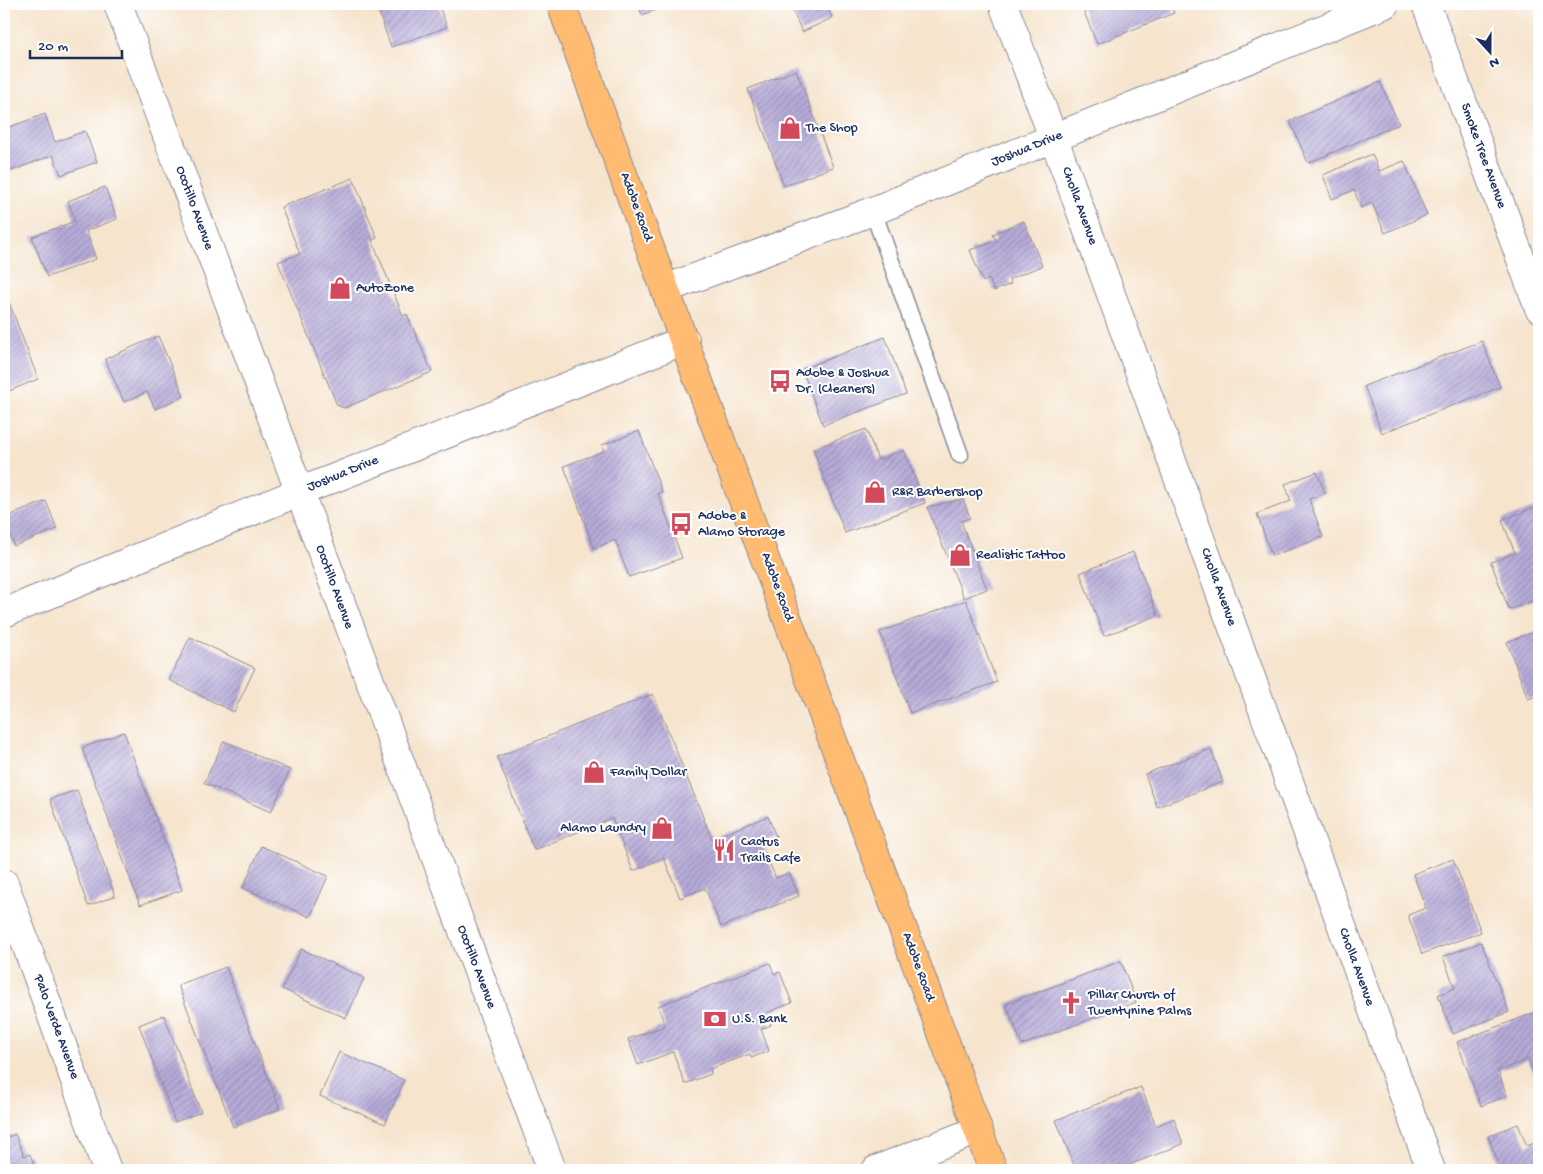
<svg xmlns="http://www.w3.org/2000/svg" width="1543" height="1174" viewBox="0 0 1543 1174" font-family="'Gochi Hand',sans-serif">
<defs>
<pattern id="building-hatch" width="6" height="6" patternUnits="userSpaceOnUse" patternTransform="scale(1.25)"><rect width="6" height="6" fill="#b7acd9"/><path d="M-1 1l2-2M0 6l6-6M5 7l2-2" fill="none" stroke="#948cb3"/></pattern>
</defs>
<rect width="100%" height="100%" fill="#fff"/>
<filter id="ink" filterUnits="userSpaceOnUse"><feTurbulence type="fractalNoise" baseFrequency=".02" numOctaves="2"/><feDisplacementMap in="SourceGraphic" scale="10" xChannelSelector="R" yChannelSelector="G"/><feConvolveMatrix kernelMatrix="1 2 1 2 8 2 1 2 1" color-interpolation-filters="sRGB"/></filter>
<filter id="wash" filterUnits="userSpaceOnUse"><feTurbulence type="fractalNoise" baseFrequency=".0096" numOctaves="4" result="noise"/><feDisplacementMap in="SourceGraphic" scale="20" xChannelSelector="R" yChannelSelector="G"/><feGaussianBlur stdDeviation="1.12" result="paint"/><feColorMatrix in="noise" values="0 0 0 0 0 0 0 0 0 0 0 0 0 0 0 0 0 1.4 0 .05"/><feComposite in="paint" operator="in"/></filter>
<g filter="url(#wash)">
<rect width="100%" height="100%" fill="#f6e4cd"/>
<g id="blocks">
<g fill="url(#building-hatch)">
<polygon points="405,4 438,4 447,27 391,47 379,13"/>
<polygon points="638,4 672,4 642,15"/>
<polygon points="790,4 826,4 832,18 802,32"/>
<polygon points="1089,4 1170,4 1174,13 1097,44 1082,7"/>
<polygon points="796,70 833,167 784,186 748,89"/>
<polygon points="1380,82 1399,124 1308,163 1290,121"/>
<polygon points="45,114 55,142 85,131 97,162 61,175 53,155 11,171 4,153 4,129"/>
<polygon points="1372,154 1379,171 1404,161 1427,215 1385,233 1372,203 1361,208 1354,190 1332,199 1323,175"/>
<polygon points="353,178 377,238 372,240 403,316 407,314 432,372 344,408 337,405 278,262 300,254 281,207"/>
<polygon points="105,187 117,219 86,231 96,259 47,277 32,237 75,221 68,201"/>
<polygon points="1024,221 1042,266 1009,279 1011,284 994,291 989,279 983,282 970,250 996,241 993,234"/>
<polygon points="9,302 38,379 4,393 4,304"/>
<polygon points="158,336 184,396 155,409 147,392 124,402 105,359"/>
<polygon points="885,337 906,394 823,425 802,369"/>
<polygon points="1482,341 1500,387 1382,433 1364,386"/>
<polygon points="866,429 878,460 904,450 925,503 845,533 813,449"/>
<polygon points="639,431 662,492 658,493 682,558 629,577 615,540 594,548 564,466 604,451 602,445"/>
<polygon points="1317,472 1325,493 1309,499 1323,537 1272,556 1257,514 1291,501 1285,484"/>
<polygon points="963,499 970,518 961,521 987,589 964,598 927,507"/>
<polygon points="46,501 57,529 14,546 4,518"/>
<polygon points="1539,506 1539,598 1509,610 1491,562 1515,553 1502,520"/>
<polygon points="1133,552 1158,615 1104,636 1080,573"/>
<polygon points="966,600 997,682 910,713 880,632"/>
<polygon points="1539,630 1539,695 1528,699 1507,642"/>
<polygon points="190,637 255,668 234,712 169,680"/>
<polygon points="653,694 712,839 768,816 776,837 761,842 769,862 776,878 789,873 799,896 721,927 705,888 680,898 664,858 633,871 612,818 534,850 497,757"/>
<polygon points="124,732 182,890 140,905 82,748"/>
<polygon points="224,741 290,770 271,812 204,783"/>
<polygon points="1211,749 1223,782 1157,807 1145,774"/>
<polygon points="1539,764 1539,777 1535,766"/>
<polygon points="77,790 115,896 88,906 50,799"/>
<polygon points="261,846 328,876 310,917 243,888"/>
<polygon points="1453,859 1481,932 1422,954 1408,915 1426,908 1413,874"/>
<polygon points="1481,942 1509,1012 1453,1034 1438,995 1455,988 1443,957"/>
<polygon points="301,949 364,978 346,1018 282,989"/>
<polygon points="1121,961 1136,1002 1022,1045 1006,1004"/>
<polygon points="770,963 774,974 780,972 792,1003 766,1013 771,1025 761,1029 769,1051 751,1058 750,1054 710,1069 711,1074 685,1084 673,1052 638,1065 628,1039 665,1026 658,1006"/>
<polygon points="226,967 280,1109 233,1127 178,985"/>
<polygon points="1536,1012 1539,1021 1539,1082 1537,1082 1528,1059 1498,1071 1507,1096 1481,1106 1457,1042"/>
<polygon points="164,1015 201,1112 175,1122 139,1025"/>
<polygon points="339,1052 404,1080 385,1124 320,1096"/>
<polygon points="1141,1087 1156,1126 1174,1118 1183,1144 1116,1170 1076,1170 1056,1120"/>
<polygon points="1518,1124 1527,1146 1539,1141 1539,1170 1501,1170 1488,1136"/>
<polygon points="4,1127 8,1137 15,1134 24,1156 30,1154 36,1170 4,1170"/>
</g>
</g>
</g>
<g filter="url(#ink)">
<use href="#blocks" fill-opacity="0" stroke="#888a96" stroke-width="1"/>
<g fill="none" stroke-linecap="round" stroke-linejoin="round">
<defs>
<polyline id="service" points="873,211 960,455"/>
<g id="minor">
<polyline points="118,4 552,1170"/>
<polyline points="1003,4 1070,182 1431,1170"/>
<polyline points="1426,4 1539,308"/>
<polyline points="665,289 873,211 1385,4"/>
<polyline points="4,613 299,492 685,340"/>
<polyline points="4,883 107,1170"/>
<polyline points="876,1170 978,1130"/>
</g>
<polyline id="primary" points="561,4 693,366 993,1170"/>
</defs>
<use href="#service" stroke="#888a96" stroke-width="19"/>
<use href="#minor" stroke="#888a96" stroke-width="30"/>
<use href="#primary" stroke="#888a96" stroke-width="30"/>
<use href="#service" stroke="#fff" stroke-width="16"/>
<use href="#minor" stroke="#fff" stroke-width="28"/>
<use href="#primary" stroke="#febb71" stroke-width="28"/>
</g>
</g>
<defs>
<symbol id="shop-bare" viewBox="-9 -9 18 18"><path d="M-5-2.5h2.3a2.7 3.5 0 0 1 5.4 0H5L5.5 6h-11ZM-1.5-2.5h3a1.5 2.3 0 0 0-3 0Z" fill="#d1495b" stroke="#fff" stroke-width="2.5" paint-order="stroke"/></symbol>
<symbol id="bus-bare" viewBox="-9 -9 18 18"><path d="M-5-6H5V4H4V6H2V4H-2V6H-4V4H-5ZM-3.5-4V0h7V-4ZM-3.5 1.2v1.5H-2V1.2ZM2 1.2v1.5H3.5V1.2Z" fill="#d1495b" stroke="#fff" stroke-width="2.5" paint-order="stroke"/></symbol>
<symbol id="restaurant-bare" viewBox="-9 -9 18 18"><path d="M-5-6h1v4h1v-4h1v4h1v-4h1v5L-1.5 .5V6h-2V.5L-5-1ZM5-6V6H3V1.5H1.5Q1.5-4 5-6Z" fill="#d1495b" stroke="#fff" stroke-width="2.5" paint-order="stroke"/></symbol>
<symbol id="church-bare" viewBox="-9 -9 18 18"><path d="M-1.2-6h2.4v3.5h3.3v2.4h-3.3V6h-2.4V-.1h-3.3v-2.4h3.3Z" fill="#d1495b" stroke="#fff" stroke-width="2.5" paint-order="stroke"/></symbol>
<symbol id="bank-bare" viewBox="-9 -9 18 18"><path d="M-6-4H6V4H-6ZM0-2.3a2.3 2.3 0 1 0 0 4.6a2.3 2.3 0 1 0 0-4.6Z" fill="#d1495b" stroke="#fff" stroke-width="2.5" paint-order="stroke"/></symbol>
</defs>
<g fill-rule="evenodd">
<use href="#shop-bare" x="774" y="112" width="32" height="32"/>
<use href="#shop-bare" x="324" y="272" width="32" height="32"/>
<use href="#bus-bare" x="764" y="365" width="32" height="32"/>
<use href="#shop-bare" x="859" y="476" width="32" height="32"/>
<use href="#bus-bare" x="665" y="508" width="32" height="32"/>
<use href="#shop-bare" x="944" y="539" width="32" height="32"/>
<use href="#shop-bare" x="578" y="756" width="32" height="32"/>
<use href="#shop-bare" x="646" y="812" width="32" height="32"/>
<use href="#restaurant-bare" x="708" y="834" width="32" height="32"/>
<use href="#church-bare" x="1055" y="987" width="32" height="32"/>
<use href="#bank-bare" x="699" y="1003" width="32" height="32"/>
</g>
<g text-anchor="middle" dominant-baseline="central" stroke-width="4" stroke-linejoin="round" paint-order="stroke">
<g font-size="14" fill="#1b2f5e" stroke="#fff" text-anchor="start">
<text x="806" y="128">The Shop</text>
<text x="356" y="288">AutoZone</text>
<text x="796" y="373">Adobe &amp; Joshua<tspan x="796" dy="16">Dr. (Cleaners)</tspan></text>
<text x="892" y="492">R&amp;R Barbershop</text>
<text x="698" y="516">Adobe &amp;<tspan x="698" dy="16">Alamo Storage</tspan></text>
<text x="976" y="555">Realistic Tattoo</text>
<text x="610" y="772">Family Dollar</text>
<text x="646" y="828" text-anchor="end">Alamo Laundry</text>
<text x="741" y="842">Cactus<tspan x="741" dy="16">Trails Cafe</tspan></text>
<text x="1088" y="995">Pillar Church of<tspan x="1088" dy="16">Twentynine Palms</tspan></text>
<text x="732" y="1019">U.S. Bank</text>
</g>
<g font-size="14" fill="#1b2f5e" stroke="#fff">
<text transform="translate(1027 149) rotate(-22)">Joshua Drive</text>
<text transform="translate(1483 156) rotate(70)">Smoke Tree Avenue</text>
<text transform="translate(1079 206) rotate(70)">Cholla Avenue</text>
<text transform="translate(636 207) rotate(70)">Adobe Road</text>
<text transform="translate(194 208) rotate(70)">Ocotillo Avenue</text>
<text transform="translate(343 474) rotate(-22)">Joshua Drive</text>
<text transform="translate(334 587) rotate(70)">Ocotillo Avenue</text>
<text transform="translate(777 587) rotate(70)">Adobe Road</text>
<text transform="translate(1218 587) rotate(70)">Cholla Avenue</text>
<text transform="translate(476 967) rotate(69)">Ocotillo Avenue</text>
<text transform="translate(918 967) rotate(70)">Adobe Road</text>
<text transform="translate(1356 967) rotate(70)">Cholla Avenue</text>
<text transform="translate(56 1027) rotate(70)">Palo Verde Avenue</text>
</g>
</g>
<rect width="1543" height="1174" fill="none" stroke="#fff" stroke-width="20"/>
<g transform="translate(1490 52) rotate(159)" stroke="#ffffff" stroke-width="4" paint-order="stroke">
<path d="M0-4L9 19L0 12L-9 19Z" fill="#1b2f5e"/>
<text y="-8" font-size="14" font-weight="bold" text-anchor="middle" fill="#1b2f5e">N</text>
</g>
<path d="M30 50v8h92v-8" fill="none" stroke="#1b2f5e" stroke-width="2.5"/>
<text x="38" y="50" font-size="15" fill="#1b2f5e" stroke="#ffffff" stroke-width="4" paint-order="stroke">20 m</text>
</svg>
